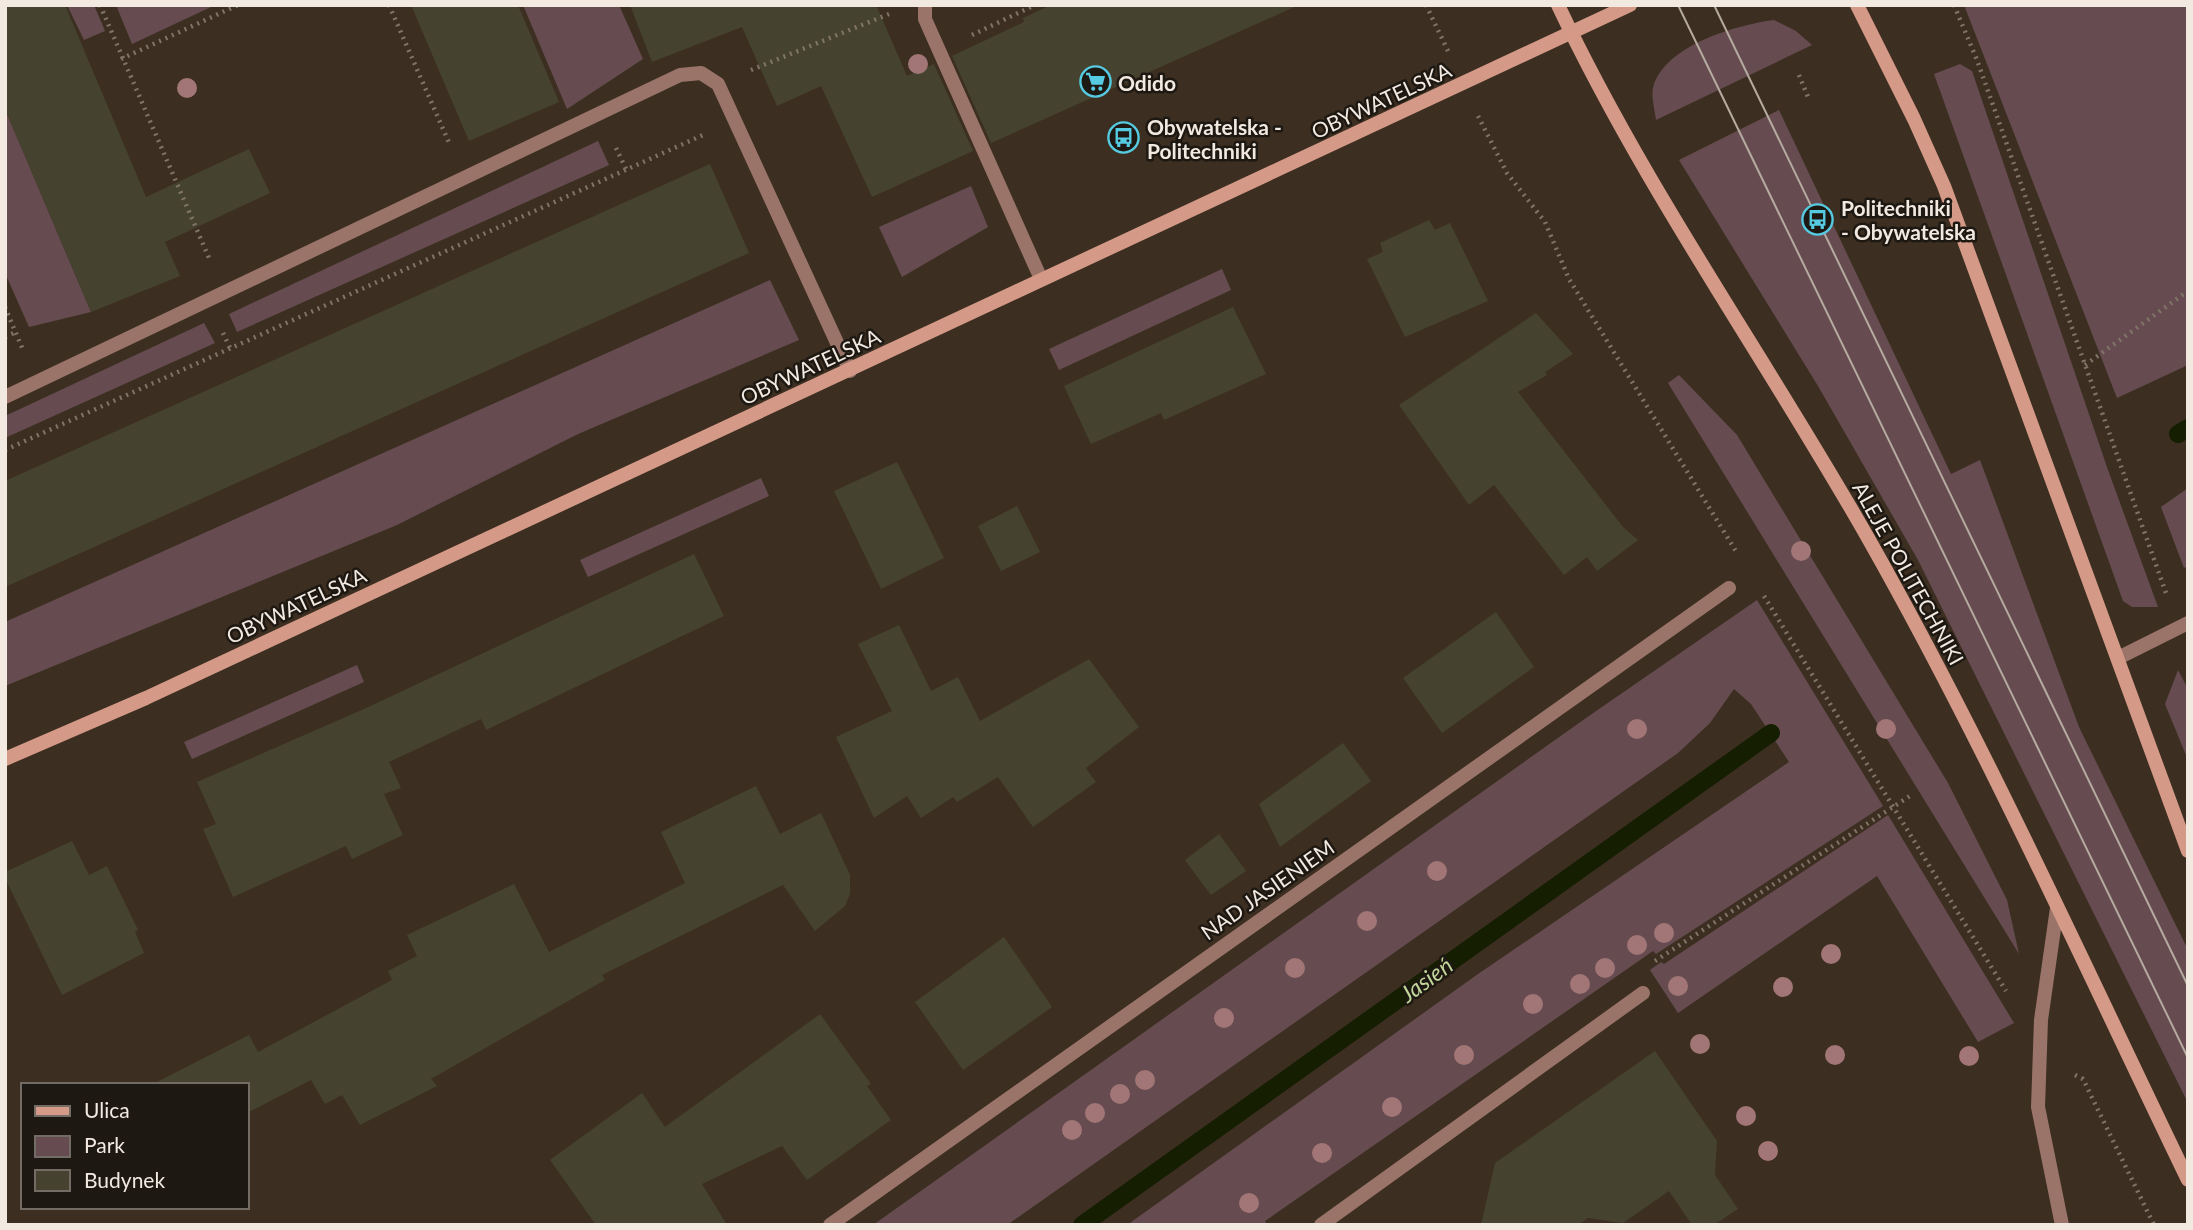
<svg xmlns="http://www.w3.org/2000/svg" width="2193" height="1230" viewBox="0 0 2193 1230" font-family="Lato,sans-serif">
<rect width="100%" height="100%" fill="#3c2f21"/>
<g fill="#664c50">
<polygon points="67,5 94,5 105,31 84,40"/>
<polygon points="116,5 210,5 211,7 132,44"/>
<polygon points="523,5 619,5 643,59 567,109"/>
<polygon points="1964,5 2188,5 2188,365 2117,398"/>
<path d="M 1774,20 L 1796,31 L 1812,45 L 1656,120 C 1655,111 1651,97 1653,88 C 1664,45 1737,25 1774,20 Z"/>
<polygon points="1960,64 1972,71 2108,470 2158,607 2132,607 2123,601 1934,74"/>
<polygon points="5,109 91,312 29,327 5,273"/>
<polygon points="1779,110 1951,474 1980,460 2079,727 2188,950 2188,1103 1918,560 1818,386 1679,160"/>
<polygon points="598,141 609,165 237,332 229,314"/>
<polygon points="971,186 988,227 902,277 879,227"/>
<polygon points="1222,269 1231,290 1059,370 1049,349"/>
<polygon points="770,280 799,340 578,434 397,525 5,686 5,622"/>
<polygon points="204,323 215,343 5,438 5,416"/>
<polygon points="1679,375 1737,435 1948,783 2007,900 2019,954 1668,383"/>
<polygon points="761,478 769,496 588,577 580,560"/>
<polygon points="2188,488 2188,566 2184,568 2161,507"/>
<polygon points="1757,600 1883,806 1656,954 1653,951 1265,1221 1267,1225 1127,1225 1478,974 1789,762 1751,704 1734,689 1710,723 1678,753 1007,1225 873,1225 1586,718"/>
<polygon points="357,665 364,682 192,759 184,742"/>
<polygon points="2178,670 2188,689 2188,760 2165,704"/>
<polygon points="1888,815 2014,1023 1978,1042 1877,876 1678,1013 1650,970 1661,962 1664,964"/>
</g>
<g fill="none" stroke-linecap="round" stroke-linejoin="round">
<g stroke="#151e01" stroke-width="18">
<polyline points="2178,434 2188,428"/>
<polyline points="1082,1225 1771,733"/>
</g>
</g>
<g fill="#464230">
<polygon points="5,5 65,5 146,197 249,149 270,193 165,242 180,276 91,312 5,109"/>
<polygon points="411,5 518,5 559,102 469,141"/>
<polygon points="630,5 876,5 907,76 934,64 973,151 872,197 821,86 777,106 742,27 652,62"/>
<polygon points="1051,5 1299,5 991,143 952,56 1024,22 1023,18"/>
<polygon points="710,164 749,253 5,587 5,481"/>
<polygon points="1429,220 1435,230 1450,223 1488,301 1405,337 1367,259 1383,252 1380,243"/>
<polygon points="1233,307 1266,374 1164,420 1161,413 1091,444 1064,386"/>
<polygon points="1536,313 1573,354 1545,372 1547,375 1518,392 1623,527 1638,540 1597,571 1587,557 1564,575 1494,485 1469,505 1399,405"/>
<polygon points="897,462 944,558 881,589 834,491"/>
<polygon points="1017,506 1040,552 1001,571 978,526"/>
<polygon points="694,554 724,616 486,730 481,719 389,762 401,788 384,794 403,835 352,859 346,846 233,897 203,829 216,824 197,782 364,709"/>
<polygon points="1496,612 1534,667 1442,733 1403,678"/>
<polygon points="899,625 931,691 958,677 980,721 1089,659 1139,727 1086,768 1096,782 1033,827 998,777 957,802 953,797 921,818 907,796 874,818 836,737 892,711 858,644"/>
<polygon points="1343,743 1371,781 1280,847 1259,804"/>
<polygon points="756,786 780,834 821,813 850,875 850,894 845,906 815,931 783,885 602,975 605,980 431,1079 437,1086 360,1125 342,1095 325,1104 311,1080 247,1113 247,1085 151,1085 249,1035 258,1052 392,980 388,971 417,956 407,935 514,884 549,952 685,883 661,832"/>
<polygon points="1219,834 1246,871 1211,895 1185,860"/>
<polygon points="72,841 89,875 107,866 138,930 135,932 144,953 62,995 5,878 5,872"/>
<polygon points="1004,937 1052,1007 963,1070 915,1002"/>
<polygon points="820,1014 871,1084 867,1086 891,1120 807,1180 782,1146 702,1184 727,1225 596,1225 550,1160 642,1093 665,1127"/>
<polygon points="1655,1051 1717,1141 1715,1175 1738,1209 1714,1225 1692,1225 1669,1191 1623,1223 1588,1218 1578,1225 1481,1225 1495,1163"/>
</g>
<g fill="none" stroke-linecap="round" stroke-linejoin="round">
<g stroke="#807468" stroke-width="4.5" stroke-dasharray="2 5" stroke-linecap="butt">
<polyline points="100,5 209,258"/>
<polyline points="389,5 450,145"/>
<polyline points="1426,5 1448,51"/>
<polyline points="1954,5 1977,60 2166,593"/>
<polyline points="972,35 1035,5"/>
<polyline points="121,59 238,5"/>
<polyline points="751,70 889,14"/>
<polyline points="1799,75 1808,97"/>
<polyline points="1478,116 1507,173 1545,222 1569,279 1737,553"/>
<polyline points="616,148 626,169"/>
<polyline points="5,307 23,350"/>
<polyline points="223,333 230,348"/>
<polyline points="5,337 16,332"/>
<polyline points="2085,365 2188,291"/>
<polyline points="5,450 703,135"/>
<polyline points="1764,596 2006,991"/>
<polyline points="1655,961 1910,796"/>
<polyline points="2075,1075 2083,1079 2154,1225"/>
</g>
<g stroke="#9a7469" stroke-width="14">
<polyline points="925,5 925,19 1041,279"/>
<polyline points="5,397 680,75 701,73 718,84 850,371"/>
<polyline points="2057,908 2041,1020 2038,1107 2062,1225"/>
</g>
<g stroke="#9a7469" stroke-width="14">
<polyline points="2118,658 2188,623"/>
<polyline points="830,1225 1729,588"/>
<polyline points="1321,1225 1643,993"/>
</g>
<g stroke="#d59987" stroke-width="14">
<path d="M 1558,5 C 1646,191 1767,360 1868,538 C 1986,746 2084,965 2188,1180"/>
<polyline points="1857,5 1914,119 1944,186 2188,851"/>
<polyline points="5,759 146,698 1630,5"/>
</g>
<g stroke="#b5aaa0" stroke-width="2">
<polyline points="1678,5 2188,1058"/>
<polyline points="1714,5 2188,986"/>
</g>
</g>
<g fill="#a27676">
<circle cx="918" cy="64" r="10"/>
<circle cx="187" cy="88" r="10"/>
<circle cx="1801" cy="551" r="10"/>
<circle cx="1637" cy="729" r="10"/>
<circle cx="1886" cy="729" r="10"/>
<circle cx="1437" cy="871" r="10"/>
<circle cx="1367" cy="921" r="10"/>
<circle cx="1664" cy="933" r="10"/>
<circle cx="1637" cy="945" r="10"/>
<circle cx="1831" cy="954" r="10"/>
<circle cx="1295" cy="968" r="10"/>
<circle cx="1605" cy="968" r="10"/>
<circle cx="1580" cy="984" r="10"/>
<circle cx="1678" cy="986" r="10"/>
<circle cx="1783" cy="987" r="10"/>
<circle cx="1533" cy="1004" r="10"/>
<circle cx="1224" cy="1018" r="10"/>
<circle cx="1700" cy="1044" r="10"/>
<circle cx="1464" cy="1055" r="10"/>
<circle cx="1835" cy="1055" r="10"/>
<circle cx="1969" cy="1056" r="10"/>
<circle cx="1145" cy="1080" r="10"/>
<circle cx="1120" cy="1094" r="10"/>
<circle cx="1392" cy="1107" r="10"/>
<circle cx="1095" cy="1113" r="10"/>
<circle cx="1746" cy="1116" r="10"/>
<circle cx="1072" cy="1130" r="10"/>
<circle cx="1768" cy="1151" r="10"/>
<circle cx="1322" cy="1153" r="10"/>
<circle cx="1249" cy="1203" r="10"/>
</g>
<defs>
<symbol id="supermarket-ring" viewBox="-11 -11 22 22"><circle r="9.5" fill="#1e1812" stroke="#55cae0" stroke-width="1.5"/><path d="M-6-5.5h2.5l.6 2H6L4.5 2H-2.5L-4.4-4H-6ZM-1.5 3.2a1.3 1.3 0 1 0 .1 0ZM3 3.2a1.3 1.3 0 1 0 .1 0Z" fill="#55cae0"/></symbol>
<symbol id="bus-ring" viewBox="-11 -11 22 22"><circle r="9.5" fill="#1e1812" stroke="#55cae0" stroke-width="1.5"/><path d="M-5-6H5V4H4V6H2V4H-2V6H-4V4H-5ZM-3.5-4V0h7V-4ZM-3.5 1.2v1.5H-2V1.2ZM2 1.2v1.5H3.5V1.2Z" fill="#55cae0"/></symbol>
</defs>
<g fill-rule="evenodd">
<use href="#supermarket-ring" x="1078" y="64" width="35" height="35"/>
<use href="#bus-ring" x="1106" y="120" width="35" height="35"/>
<use href="#bus-ring" x="1800" y="202" width="35" height="35"/>
</g>
<g text-anchor="middle" dominant-baseline="central" stroke-width="5" stroke-linejoin="round" paint-order="stroke">
<g font-size="21" font-weight="bold" fill="#f2e9e1" stroke="#1e1812" text-anchor="start">
<text x="1118" y="82">Odido</text>
<text x="1147" y="126">Obywatelska -<tspan x="1147" dy="24">Politechniki</tspan></text>
<text x="1841" y="207">Politechniki<tspan x="1841" dy="24">- Obywatelska</tspan></text>
</g>
<g font-size="21" fill="#f2e9e1" stroke="#1e1812">
<text transform="translate(1381 100) rotate(-25)">OBYWATELSKA</text>
<text transform="translate(810 366) rotate(-25)">OBYWATELSKA</text>
<text transform="translate(1909 573) rotate(61)">ALEJE POLITECHNIKI</text>
<text transform="translate(296 605) rotate(-25)">OBYWATELSKA</text>
<text transform="translate(1267 889) rotate(-35)">NAD JASIENIEM</text>
</g>
<g font-size="23" font-style="italic" fill="#c0d69a" stroke="#1e1812">
<text transform="translate(1426 979) rotate(-36)">Jasień</text>
</g>
</g>
<rect width="2193" height="1230" fill="none" stroke="#f2e9e1" stroke-width="14"/>
<rect x="21" y="1083" width="228" height="126" fill="#1e1812" stroke="#736c65" stroke-width="2"/>
<rect x="35" y="1106" width="35" height="10" fill="#d59987" stroke="#736c65" stroke-width="2"/>
<text x="84" y="1118" font-size="21" fill="#f2e9e1">Ulica</text>
<rect x="35" y="1136" width="35" height="21" fill="#664c50" stroke="#736c65" stroke-width="2"/>
<text x="84" y="1153" font-size="21" fill="#f2e9e1">Park</text>
<rect x="35" y="1170" width="35" height="21" fill="#464230" stroke="#736c65" stroke-width="2"/>
<text x="84" y="1188" font-size="21" fill="#f2e9e1">Budynek</text>
</svg>
